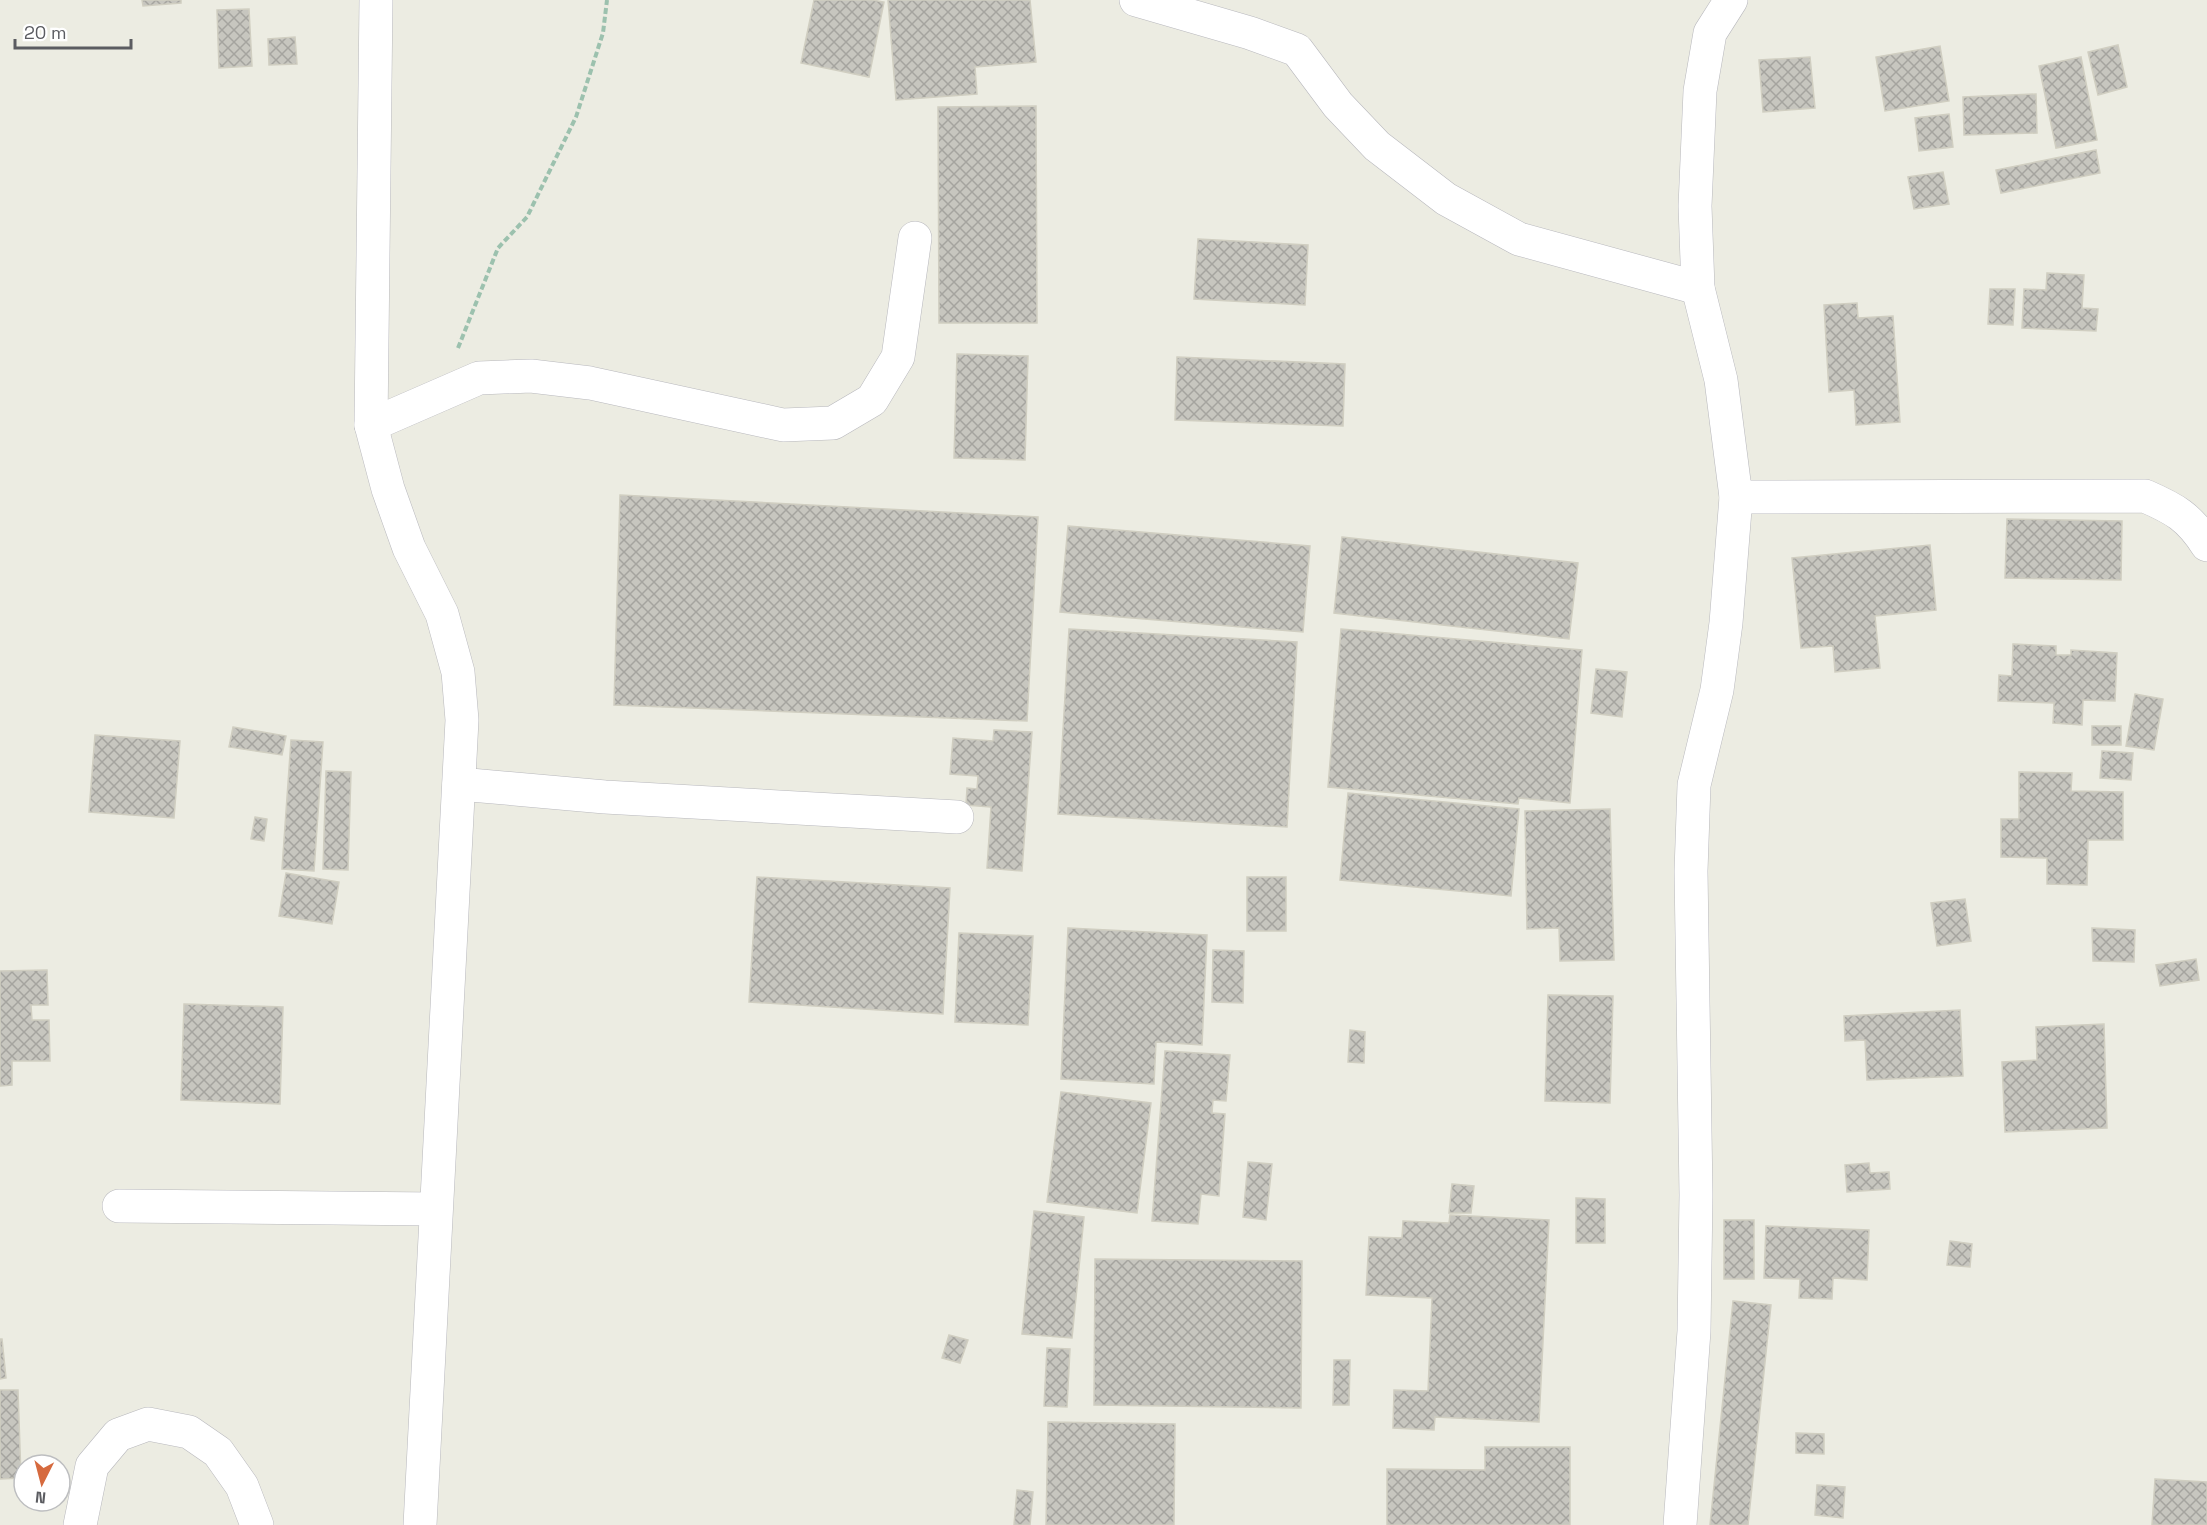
<svg xmlns="http://www.w3.org/2000/svg" width="2207" height="1525" viewBox="0 0 2207 1525" font-family="'Space Grotesk',sans-serif">
<defs>
<pattern id="building-cross-hatch" width="8" height="8" patternUnits="userSpaceOnUse" patternTransform="scale(1.5)"><rect width="8" height="8" fill="#c7c6bf"/><path d="M0 0l8 8M0 8l8-8" fill="none" stroke="#a5a49f"/></pattern>
</defs>
<rect width="100%" height="100%" fill="#ecece2"/>
<g fill="url(#building-cross-hatch)" stroke="#d0cec1" stroke-width="1.5">
<polygon points="142,0 181,0 181,3 143,6"/>
<polygon points="814,0 872,0 884,2 869,77 801,63"/>
<polygon points="888,0 1030,0 1036,62 975,67 977,94 896,100"/>
<polygon points="249,9 252,66 219,68 217,10"/>
<polygon points="295,37 297,64 269,65 268,39"/>
<polygon points="2118,45 2127,87 2098,95 2088,52"/>
<polygon points="1940,46 1949,101 1885,111 1876,57"/>
<polygon points="1810,57 1815,108 1763,112 1759,60"/>
<polygon points="2081,57 2097,140 2056,148 2039,66"/>
<polygon points="2036,94 2037,133 1964,135 1963,97"/>
<polygon points="1036,106 1037,323 939,323 938,107"/>
<polygon points="1949,114 1953,147 1919,151 1915,118"/>
<polygon points="2096,150 2100,173 2001,193 1996,170"/>
<polygon points="1943,172 1949,204 1914,209 1908,177"/>
<polygon points="1198,239 1308,245 1305,305 1194,299"/>
<polygon points="2047,273 2084,275 2082,308 2098,309 2096,331 2022,328 2024,289 2046,290"/>
<polygon points="1990,289 2015,289 2013,325 1988,324"/>
<polygon points="1857,303 1858,318 1893,316 1900,422 1856,425 1854,390 1829,392 1824,305"/>
<polygon points="957,354 1028,356 1025,460 954,458"/>
<polygon points="1177,357 1345,364 1343,426 1175,420"/>
<polygon points="620,495 1038,517 1027,721 614,705"/>
<polygon points="2007,519 2122,521 2121,580 2005,578"/>
<polygon points="1068,526 1310,546 1303,632 1060,612"/>
<polygon points="1342,537 1578,563 1569,639 1334,613"/>
<polygon points="1930,545 1936,610 1875,616 1880,668 1835,672 1833,646 1801,648 1792,558"/>
<polygon points="1069,629 1297,642 1287,827 1058,814"/>
<polygon points="1341,629 1582,650 1570,803 1519,798 1518,804 1328,787"/>
<polygon points="2013,644 2056,646 2056,655 2071,655 2071,650 2117,653 2115,701 2083,700 2082,725 2053,723 2054,703 1998,701 1999,675 2012,676"/>
<polygon points="1596,669 1627,672 1622,717 1591,713"/>
<polygon points="2135,694 2163,699 2154,750 2126,746"/>
<rect x="2092" y="726" width="29" height="19"/>
<polygon points="233,727 286,736 282,755 229,747"/>
<polygon points="994,730 1032,732 1022,871 987,868 991,807 966,805 967,788 977,789 978,776 950,774 953,738 993,741"/>
<polygon points="95,735 180,741 174,818 89,812"/>
<polygon points="291,740 323,742 314,871 282,869"/>
<polygon points="2102,751 2133,753 2131,780 2100,778"/>
<polygon points="326,771 351,772 348,870 323,869"/>
<polygon points="2019,772 2072,773 2071,791 2123,792 2123,840 2088,840 2087,885 2047,884 2047,858 2001,857 2001,819 2019,819"/>
<polygon points="1348,793 1519,809 1511,896 1340,880"/>
<polygon points="1610,809 1614,960 1560,961 1559,928 1527,929 1525,811"/>
<polygon points="255,817 267,819 264,841 251,839"/>
<polygon points="286,873 339,882 332,924 279,916"/>
<polygon points="757,877 950,888 943,1014 749,1002"/>
<rect x="1247" y="877" width="39" height="54"/>
<polygon points="1965,899 1971,941 1937,946 1931,903"/>
<polygon points="1068,928 1207,935 1202,1045 1156,1042 1154,1084 1061,1079"/>
<polygon points="2092,928 2135,930 2134,962 2093,961"/>
<polygon points="959,933 1033,936 1028,1025 955,1022"/>
<polygon points="1213,950 1244,951 1243,1003 1212,1002"/>
<polygon points="2196,959 2199,980 2160,986 2156,965"/>
<polygon points="47,970 48,1005 31,1005 32,1020 49,1020 50,1061 12,1061 12,1085 0,1086 0,971"/>
<polygon points="1548,995 1613,996 1610,1103 1545,1101"/>
<polygon points="184,1004 283,1007 280,1104 181,1100"/>
<polygon points="1960,1010 1963,1076 1867,1080 1865,1040 1845,1041 1844,1016"/>
<polygon points="2104,1024 2107,1128 2005,1132 2002,1062 2037,1060 2036,1027"/>
<polygon points="1350,1030 1365,1032 1364,1063 1348,1062"/>
<polygon points="1165,1051 1230,1055 1226,1101 1213,1100 1212,1113 1225,1114 1219,1196 1201,1194 1198,1224 1152,1221"/>
<polygon points="1061,1092 1151,1103 1137,1213 1047,1202"/>
<polygon points="1248,1162 1272,1164 1266,1220 1243,1217"/>
<polygon points="1869,1163 1870,1173 1889,1172 1890,1189 1847,1192 1845,1165"/>
<polygon points="1452,1184 1474,1186 1471,1213 1449,1213"/>
<polygon points="1576,1198 1605,1199 1605,1243 1576,1243"/>
<polygon points="1034,1211 1084,1217 1072,1338 1022,1334"/>
<polygon points="1450,1215 1549,1220 1539,1422 1435,1417 1434,1430 1393,1428 1394,1390 1428,1391 1432,1298 1366,1295 1369,1237 1402,1238 1403,1221 1449,1223"/>
<rect x="1724" y="1220" width="30" height="59"/>
<polygon points="1766,1226 1869,1230 1867,1280 1833,1278 1832,1299 1799,1298 1800,1279 1764,1278"/>
<polygon points="1950,1241 1972,1244 1970,1267 1947,1265"/>
<polygon points="1095,1259 1302,1261 1301,1408 1094,1405"/>
<polygon points="1733,1301 1771,1305 1748,1525 1710,1525"/>
<polygon points="949,1335 968,1340 960,1363 942,1358"/>
<polygon points="0,1339 2,1339 6,1378 0,1379"/>
<polygon points="1047,1348 1070,1349 1067,1407 1044,1406"/>
<polygon points="1334,1360 1350,1360 1349,1405 1333,1405"/>
<polygon points="0,1390 18,1390 21,1478 0,1479"/>
<polygon points="1048,1422 1175,1424 1174,1525 1046,1525"/>
<polygon points="1796,1433 1824,1434 1824,1454 1796,1453"/>
<polygon points="1485,1447 1570,1447 1570,1525 1387,1525 1387,1469 1485,1470"/>
<polygon points="2155,1479 2207,1482 2207,1525 2152,1525"/>
<polygon points="1817,1485 1845,1487 1843,1518 1815,1515"/>
<polygon points="1017,1490 1033,1492 1030,1525 1014,1525"/>
</g>
<g fill="none" stroke-linecap="round" stroke-linejoin="round">
<defs>
<g id="minor">
<polyline points="376,0 371,425 388,489 409,548 442,614 458,672 462,720 420,1525"/>
<polyline points="1136,0 1250,33 1297,50 1338,105 1377,146 1446,199 1519,239 1698,288"/>
<polyline points="371,425 479,378 531,376 590,383 783,425 833,423 872,400 898,357 915,238"/>
<path d="M 1736,497 L 2145,496 C 2175,509 2189,517 2207,545"/>
<polyline points="459,784 605,797 957,817"/>
<polyline points="119,1206 435,1209"/>
<polyline points="80,1525 92,1466 118,1435 148,1424 189,1432 218,1452 242,1486 257,1525"/>
<polyline points="1680,1525 1694,1331 1696,1195 1691,871 1694,785 1717,690 1726,623 1736,497 1721,380 1698,288 1695,206 1700,91 1710,33 1731,0"/>
</g>
</defs>
<use href="#minor" stroke="#b8b8bd" stroke-width="34"/>
<polyline stroke="#9cc1ae" stroke-width="4" stroke-dasharray="6 3" stroke-linecap="butt" points="458,348 498,248 527,217 576,117 603,33 607,0"/>
<use href="#minor" stroke="#fff" stroke-width="33"/>
</g>
<g transform="translate(42 1483) rotate(186)"><circle r="28" fill="#ffffff" stroke="#bdbec0" stroke-width="1.5"/>
<path d="M0-4.5L10 22L0 15L-10 22Z" fill="#d66a3e"/>
<text y="-9" font-size="16" font-weight="bold" text-anchor="middle" fill="#5b5c61">N</text>
</g>
<path d="M15 39v9h116v-9" fill="none" stroke="#5b5c61" stroke-width="3"/>
<text x="24" y="39" font-size="18" fill="#5b5c61" stroke="#ffffff" stroke-width="4.5" paint-order="stroke">20 m</text>
</svg>
